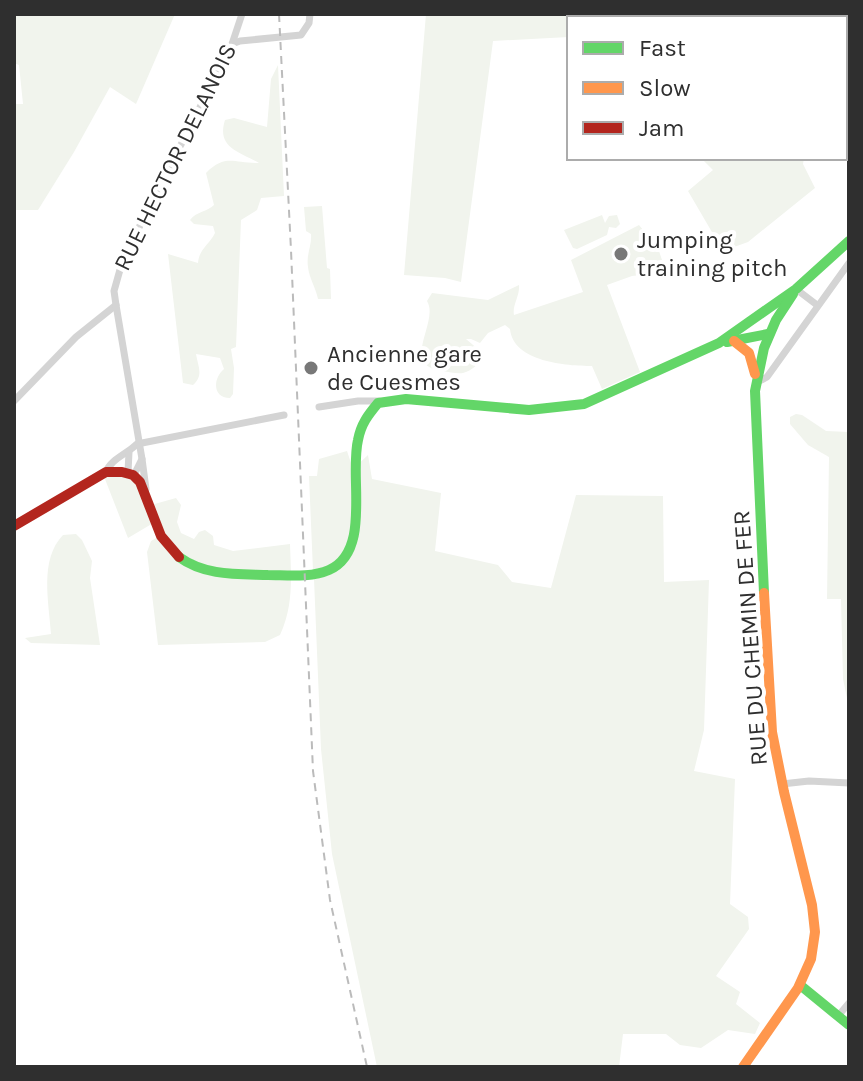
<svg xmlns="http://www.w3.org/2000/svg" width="863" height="1081" viewBox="0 0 863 1081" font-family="Karla,sans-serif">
<rect width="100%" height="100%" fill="#fff"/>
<g fill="#f1f4ed">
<polygon points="14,14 175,14 136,104 110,87 74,152 38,210 14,210 14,104 23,104 19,65 14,63"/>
<polygon points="426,14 849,14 849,68 845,70 845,18 569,18 569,37 493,41 461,282 445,278 404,275"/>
<path d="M 278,65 L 284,196 L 261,198 L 257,210 L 241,220 L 236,347 L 231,349 L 234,368 L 233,394 L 230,398 C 212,398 213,378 224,369 L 220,358 L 196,354 C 198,367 204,375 193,385 L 183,383 L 168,254 L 198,263 C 199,249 209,245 215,233 L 213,226 L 194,224 L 190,220 C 197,211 207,212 214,205 L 206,173 C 226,153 234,164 259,163 C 240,152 216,148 225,120 L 234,118 L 267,127 L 271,79 Z"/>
<polygon points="701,158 804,158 803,164 815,188 748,242 723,251 688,191 713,170"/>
<path d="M 322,206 L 327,268 L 330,269 L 331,299 L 318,299 C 316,288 309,278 308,267 C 306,254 312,246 311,234 L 306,231 L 304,207 Z"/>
<polygon points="602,215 605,223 609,216 617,215 620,224 616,228 609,227 607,235 577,249 573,248 564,230"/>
<path d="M 639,225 L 658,248 L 666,272 L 632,276 L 607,285 L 640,372 L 602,389 L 592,366 C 567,366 513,362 510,329 L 505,325 L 488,333 L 480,343 L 471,339 L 466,339 L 479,350 L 483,357 C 479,364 471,371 463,373 C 457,374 449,372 443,371 C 398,366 440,322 427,301 L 432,293 L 488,300 L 519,285 C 520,296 512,305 514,315 L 583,292 L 571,260 Z"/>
<polygon points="796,414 802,415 826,431 849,432 849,708 843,679 841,599 827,599 829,457 808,445 790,424 790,417"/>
<path d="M 347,451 L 353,469 L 368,455 L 372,479 L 441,493 L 435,551 L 498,565 L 512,582 L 551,588 L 576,495 L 663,496 L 664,582 L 709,580 L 704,730 L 694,771 L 735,779 L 730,904 L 748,917 L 749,929 L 716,976 L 740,992 L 736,1004 L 760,1023 L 755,1034 L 728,1030 L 701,1048 L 680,1045 L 666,1034 L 623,1034 L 619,1067 L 377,1067 L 332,854 L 321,749 L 314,579 C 333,575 348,571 351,549 L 331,565 L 313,571 L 309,476 L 317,476 L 319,459 Z"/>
<path d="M 128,472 L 151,505 L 176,498 L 181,505 L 177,522 L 181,533 L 194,539 L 199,532 L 205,530 L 213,536 L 214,545 L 233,551 L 290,544 C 291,576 294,605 280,635 L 265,642 L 158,645 L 147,552 L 151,541 L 160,536 L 155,522 L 128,538 L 103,474 Z"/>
<path d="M 76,534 L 82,540 L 92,561 L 90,578 L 100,645 L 31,643 L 25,638 L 51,634 C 49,602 39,560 63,535 Z"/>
</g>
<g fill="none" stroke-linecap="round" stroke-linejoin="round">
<g stroke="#d4d4d4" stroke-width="7">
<polyline points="232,44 240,41 301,35 309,23 310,14"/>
<polyline points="796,289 817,305"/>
<polyline points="756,383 767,377 849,263"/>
<polyline points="14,401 76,337 116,305"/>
<polyline points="319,407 358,401 379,401"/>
<polyline points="142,459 146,489"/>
<path d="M 106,472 C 111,459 127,454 137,444 L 284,415"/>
<polyline points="128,472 129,452"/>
<polyline points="134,475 142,459 116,305 114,291 123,259 232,44 242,14"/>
<polyline points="782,784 809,781 849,783"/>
<polyline points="838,1016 849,1003"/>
</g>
<g stroke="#63d668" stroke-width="10">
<polyline points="727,342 768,334"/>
<path d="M 179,557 C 205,576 237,574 268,575 C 286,575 311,578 329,570 C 372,551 349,477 358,440 C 361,424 368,415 378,403 L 406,399 L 529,410 L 584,404 L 719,343 L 796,289 L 849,241"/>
<polyline points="764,593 755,391 764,348 776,320 793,294"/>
<polyline points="800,985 849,1025"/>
</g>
<g stroke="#ff974d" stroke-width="10">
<polyline points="734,341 749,353 755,374"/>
<polyline points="743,1067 798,988 811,959 815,932 812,905 784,792 772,732 764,593"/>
</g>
<polyline stroke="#b3261e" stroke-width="10" points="14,526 106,472 122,472 133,475 140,482 161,536 179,557"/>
<polyline stroke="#bbb" stroke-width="2" stroke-dasharray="8 6" stroke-linecap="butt" points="279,14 291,250 313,771 330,900 367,1067"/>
</g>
<g fill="#787878" stroke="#fff" stroke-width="3">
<circle cx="621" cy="254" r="8"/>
<circle cx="311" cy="368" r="8"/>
</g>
<g text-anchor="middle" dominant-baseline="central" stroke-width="8" stroke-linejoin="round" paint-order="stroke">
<g font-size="24" fill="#2f2f2f" stroke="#fff">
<text transform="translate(175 157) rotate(-64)">RUE HECTOR DELANOIS</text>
<text transform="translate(750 638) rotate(-94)">RUE DU CHEMIN DE FER</text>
</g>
<g font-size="24" fill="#2f2f2f" stroke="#fff" text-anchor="start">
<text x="637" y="240">Jumping<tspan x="637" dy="28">training pitch</tspan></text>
<text x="327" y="354">Ancienne gare<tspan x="327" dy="28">de Cuesmes</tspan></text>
</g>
</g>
<rect width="863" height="1081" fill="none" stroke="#2f2f2f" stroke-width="32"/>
<rect x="567" y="16" width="280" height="144" fill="#ffffff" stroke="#acacac" stroke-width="2"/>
<rect x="583" y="42" width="40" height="12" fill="#63d668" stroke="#acacac" stroke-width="2"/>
<text x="639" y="56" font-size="24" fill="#2f2f2f">Fast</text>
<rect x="583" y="82" width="40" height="12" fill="#ff974d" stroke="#acacac" stroke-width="2"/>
<text x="639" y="96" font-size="24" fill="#2f2f2f">Slow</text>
<rect x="583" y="122" width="40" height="12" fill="#b3261e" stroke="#acacac" stroke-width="2"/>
<text x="639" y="136" font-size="24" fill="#2f2f2f">Jam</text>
</svg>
